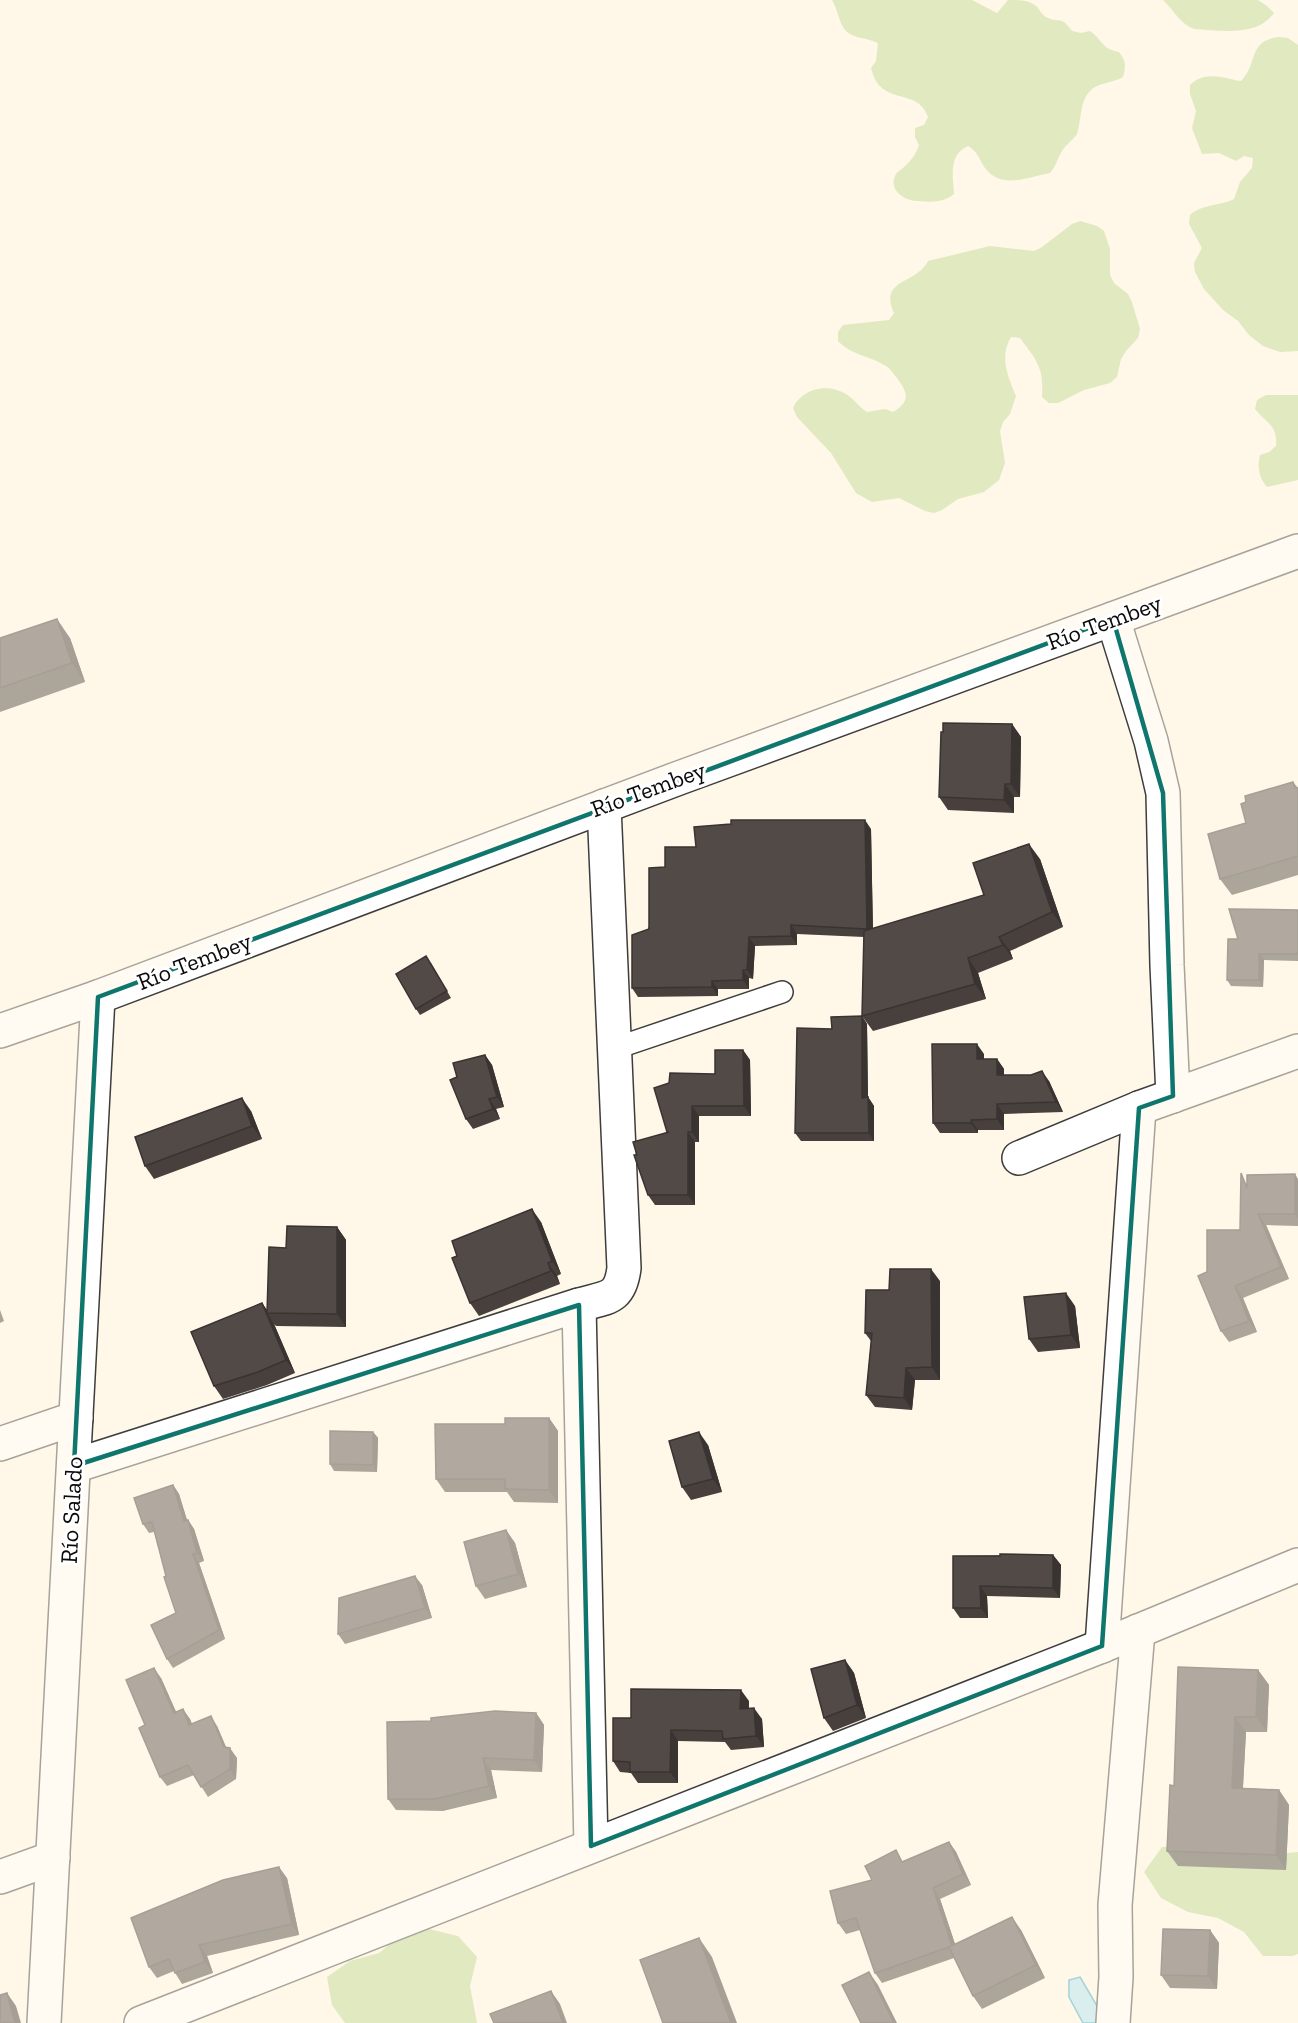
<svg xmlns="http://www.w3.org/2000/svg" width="1298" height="2023" viewBox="0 0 1298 2023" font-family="'Zilla Slab',serif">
<rect width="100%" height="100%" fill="#fff7e8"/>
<g fill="#bcd793">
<path d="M 832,0 L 972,0 L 997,13 L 1008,0 C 1019,0 1031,0 1038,8 C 1041,12 1043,16 1048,18 C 1061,23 1061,16 1072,31 L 1081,33 L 1090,31 C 1103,40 1101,49 1119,52 C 1126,61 1126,66 1123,77 C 1113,83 1101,82 1092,89 C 1079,100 1082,119 1077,134 C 1074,139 1068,143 1064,148 C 1058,156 1057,165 1050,173 C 1028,177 1001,190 985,168 C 979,159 978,152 968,146 C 948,155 953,176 954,194 C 943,203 932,202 918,201 C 905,201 887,190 896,174 C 897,172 902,169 903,168 C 911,161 916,154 919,145 L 915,137 L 915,128 L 924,125 L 928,117 C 918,86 880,108 871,68 L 876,61 L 878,43 C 869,38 854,39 846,31 C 839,24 838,9 832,0 Z"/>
<path d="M 1163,0 L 1258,0 L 1267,6 L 1274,13 C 1256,38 1220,30 1194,29 C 1180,24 1174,10 1163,0 Z"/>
<path d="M 1279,37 L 1288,38 L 1298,45 L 1298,351 L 1280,352 L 1263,346 L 1249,335 L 1238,321 L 1223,310 L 1204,289 L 1195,272 L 1194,263 L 1202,248 L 1189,224 L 1190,215 C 1202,204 1220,206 1234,199 L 1240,182 L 1252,168 L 1253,158 L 1244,156 L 1236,161 L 1219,153 L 1202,154 L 1192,128 L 1196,111 L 1190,94 L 1190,85 C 1205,70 1223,78 1241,81 C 1258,65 1247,41 1279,37 Z"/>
<path d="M 1080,221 L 1097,226 L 1104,231 L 1110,249 L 1110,275 L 1114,283 L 1128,294 L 1132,302 L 1140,329 L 1138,338 L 1126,351 L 1121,359 L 1117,377 L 1110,383 L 1084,390 L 1058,403 L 1049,403 L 1042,397 C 1044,367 1037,361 1020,338 L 1011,337 C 999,357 1008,377 1016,396 L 1010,414 L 1003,422 L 1000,431 L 1005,463 L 999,480 L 984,492 L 958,499 L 942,510 L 934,513 L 925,511 L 899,498 L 872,502 L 856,493 L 831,453 L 797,417 L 793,408 C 802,388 828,383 846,394 C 854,399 859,407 867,412 L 885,409 L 893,412 C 911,401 908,393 897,378 C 893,373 890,368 884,365 C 868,355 853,356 838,341 L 838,332 L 843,325 L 889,320 L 894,313 C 878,279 917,284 928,261 L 990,246 L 1034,251 L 1042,247 L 1072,224 Z"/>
<path d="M 1266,395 L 1298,395 L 1298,480 L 1267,487 C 1259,478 1257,467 1260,455 L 1269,452 L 1276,446 C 1278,425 1266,423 1255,409 L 1257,400 Z"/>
<polygon points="1191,1846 1278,1854 1298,1852 1298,1954 1293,1956 1263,1956 1244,1932 1218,1918 1188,1912 1161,1898 1144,1872 1162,1847"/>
<polygon points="429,1929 458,1936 477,1957 470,1986 477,2023 345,2023 332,2005 327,1977 350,1961 379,1953 401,1935"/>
</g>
<polygon fill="#aee5f4" stroke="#36a5ca" stroke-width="1.5" points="1080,1977 1107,2023 1083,2023 1069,1997 1069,1980"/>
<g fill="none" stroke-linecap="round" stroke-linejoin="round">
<defs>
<polyline id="lane" points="616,1048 782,992"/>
<g id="street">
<polyline points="1113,619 1151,741 1163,793 1167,965 1173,1096"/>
<polyline points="0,1031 98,997 679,778 1298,551"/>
<polyline points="1019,1158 1139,1108 1298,1051"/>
<polyline points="579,1305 591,1846"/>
<polyline points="0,1444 76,1418"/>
<path d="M 74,1466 L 579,1305 C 607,1297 620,1300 624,1268 L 604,806"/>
<polyline points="1102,1646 1139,1108"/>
<polyline points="0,1877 53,1858"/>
<polyline points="44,2023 98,997"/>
<polyline points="141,2023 1102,1646 1298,1565"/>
<polyline points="1113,2023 1116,1977 1115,1905 1138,1631"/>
</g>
</defs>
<use href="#lane" stroke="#3d3d3d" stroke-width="24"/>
<use href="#street" stroke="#3d3d3d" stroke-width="36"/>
<use href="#lane" stroke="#fff" stroke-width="21"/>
<use href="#street" stroke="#fff" stroke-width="33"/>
</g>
<g fill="#47403d">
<polygon points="0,638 70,638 85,682 0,712"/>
<polygon points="1012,724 1021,737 1020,797 1014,797 1014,813 948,810 939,797"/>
<polygon points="1293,782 1298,788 1298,875 1232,895 1220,879 1246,823"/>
<polygon points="871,829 873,929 984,895 1040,859 1063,927 1010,951 1013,959 978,973 986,999 873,1031 862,1016 864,937 797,934 797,945 755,946 753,979 749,978 749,989 718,989 718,996 638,997 632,988 665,867 696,847"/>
<polygon points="1298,910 1298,961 1264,960 1263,987 1231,986 1227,980 1238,939"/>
<polygon points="431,963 451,998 420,1015 416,1009"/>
<polygon points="862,1016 867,1024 868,1097 874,1106 874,1141 801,1141 795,1133 832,1029"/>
<polygon points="743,1050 750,1060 751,1116 699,1116 699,1142 695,1142 695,1205 655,1205 648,1195 637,1155 667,1133 715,1074"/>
<polygon points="984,1054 984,1059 997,1059 1004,1069 1004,1075 1049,1081 1063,1112 1004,1114 1004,1130 978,1130 978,1133 940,1133 933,1123"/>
<polygon points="485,1055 492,1065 504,1107 496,1109 500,1119 473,1129 466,1119 457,1077"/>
<polygon points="251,1111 262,1139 154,1179 145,1166"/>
<polygon points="1298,1179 1298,1226 1266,1225 1289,1279 1243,1298 1257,1332 1229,1342 1221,1331 1207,1272 1240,1230 1247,1182"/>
<polygon points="541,1222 561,1274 557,1276 560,1284 479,1316 470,1303"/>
<polygon points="337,1227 346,1240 346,1327 276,1326 274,1324 295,1373 267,1385 223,1399 214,1386 262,1303 267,1310 286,1248"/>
<polygon points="940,1281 940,1380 915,1380 912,1410 875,1407 866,1395 871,1341 865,1333 889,1290"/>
<polygon points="1075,1306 1080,1348 1038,1352 1029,1339"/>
<polygon points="0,1310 4,1321 0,1323"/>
<polygon points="549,1418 558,1431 558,1503 514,1502 507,1492 445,1492 436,1479 505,1424"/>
<polygon points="373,1432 378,1438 377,1472 334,1471 330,1464"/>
<polygon points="708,1445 722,1492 691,1500 682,1487"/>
<polygon points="173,1485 179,1494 187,1520 188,1520 194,1529 204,1561 199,1563 225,1639 173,1668 167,1659 176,1613 154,1532 149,1533 143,1524"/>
<polygon points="506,1530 515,1543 527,1587 485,1599 476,1586"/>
<polygon points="1053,1555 1061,1565 1060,1598 987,1596 988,1618 960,1618 953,1608 953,1556"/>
<polygon points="422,1585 432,1618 345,1644 338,1634"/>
<polygon points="845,1660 854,1673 866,1718 833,1731 824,1718"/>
<polygon points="1258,1670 1269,1685 1267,1732 1246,1732 1243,1788 1279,1790 1289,1805 1286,1870 1178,1866 1167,1851 1174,1786"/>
<polygon points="161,1678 176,1712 190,1719 192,1724 217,1726 226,1748 237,1758 236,1779 208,1797 194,1775 167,1786 160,1777 145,1725"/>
<polygon points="749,1701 749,1709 762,1719 764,1747 731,1750 725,1742 678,1741 678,1783 638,1783 631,1773 620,1772 613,1761 631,1718"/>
<polygon points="536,1713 544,1725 542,1772 491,1770 497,1798 443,1811 396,1810 388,1799 431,1721"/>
<polygon points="949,1842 956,1852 971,1885 940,1899 955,1944 1021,1930 1045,1978 982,2009 973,1996 954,1958 882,1983 875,1973 860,1930 846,1934 838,1923 872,1880 904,1861"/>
<polygon points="287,1878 299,1935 207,1956 213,1973 182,1984 174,1971 157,1978 149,1967"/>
<polygon points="1210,1930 1219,1943 1217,1989 1170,1988 1161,1975"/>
</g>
<g fill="#393432">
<polygon points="57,619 70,638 85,682 72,663"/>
<polygon points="1012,724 1021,737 1020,797 1011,784"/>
<polygon points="1005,784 1014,797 1014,813 1004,800"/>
<polygon points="865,820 871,829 873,938 867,929"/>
<polygon points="1029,844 1040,859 1063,927 1052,912"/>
<polygon points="791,925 797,934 797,945 791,936"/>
<polygon points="749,937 755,946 753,979 747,970"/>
<polygon points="999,937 1010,951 1013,959 1003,945"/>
<polygon points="1259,954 1264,960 1263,987 1259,980"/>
<polygon points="968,958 978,973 986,999 975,984"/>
<polygon points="743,970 749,978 749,989 743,980"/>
<polygon points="712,981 718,989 718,996 712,987"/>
<polygon points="862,1016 867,1024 868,1106 862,1098"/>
<polygon points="977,1044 984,1054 984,1070 977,1059"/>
<polygon points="743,1050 750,1060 751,1116 744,1106"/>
<polygon points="485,1055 492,1065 504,1107 497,1097"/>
<polygon points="997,1059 1004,1069 1004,1085 997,1075"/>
<polygon points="1042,1071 1049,1081 1063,1112 1056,1102"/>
<polygon points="868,1097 874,1106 874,1141 869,1133"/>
<polygon points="242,1098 251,1111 262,1139 252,1126"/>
<polygon points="489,1099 496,1109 500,1119 493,1109"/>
<polygon points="997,1104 1004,1114 1004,1130 997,1119"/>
<polygon points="692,1106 699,1116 699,1142 692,1132"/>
<polygon points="971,1120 978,1130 978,1133 971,1123"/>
<polygon points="688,1132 695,1142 695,1205 688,1195"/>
<polygon points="1295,1174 1298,1179 1298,1218 1295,1214"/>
<polygon points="532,1209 541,1222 561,1274 552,1261"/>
<polygon points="1258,1214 1266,1225 1289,1279 1281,1267"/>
<polygon points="337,1227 346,1240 346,1327 337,1314"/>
<polygon points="548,1263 557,1276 560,1284 551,1271"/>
<polygon points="931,1269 940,1281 940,1380 932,1367"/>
<polygon points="1235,1286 1243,1298 1257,1332 1249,1321"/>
<polygon points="1066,1293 1075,1306 1080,1348 1071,1335"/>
<polygon points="262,1303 269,1313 267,1313 274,1324 295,1373 286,1360"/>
<polygon points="906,1368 915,1380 912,1410 904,1398"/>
<polygon points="549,1418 558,1431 558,1503 549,1490"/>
<polygon points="373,1432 378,1438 377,1472 373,1465"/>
<polygon points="699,1432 708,1445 722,1492 713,1479"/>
<polygon points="173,1485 179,1494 190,1530 184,1521"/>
<polygon points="188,1520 194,1529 204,1561 197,1553"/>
<polygon points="506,1530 515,1543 527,1587 518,1574"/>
<polygon points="193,1554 199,1563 225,1639 219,1630"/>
<polygon points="1053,1555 1061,1565 1060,1598 1053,1588"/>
<polygon points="415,1576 422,1585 432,1618 425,1608"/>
<polygon points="980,1586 987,1596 988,1618 981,1608"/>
<polygon points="845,1660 854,1673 866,1718 857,1705"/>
<polygon points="154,1668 161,1678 181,1723 174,1713"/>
<polygon points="1258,1670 1269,1685 1267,1732 1256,1717"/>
<polygon points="741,1690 749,1701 748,1720 740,1709"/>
<polygon points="754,1708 762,1719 764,1747 756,1736"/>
<polygon points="183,1709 190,1719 196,1735 189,1725"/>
<polygon points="536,1713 544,1725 542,1772 534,1760"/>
<polygon points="211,1716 217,1726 230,1756 230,1748 237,1758 236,1779 230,1769 224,1747"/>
<polygon points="1235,1717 1246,1732 1242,1803 1232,1788"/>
<polygon points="671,1730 678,1741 678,1783 670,1772"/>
<polygon points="483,1758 491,1770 497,1798 489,1786"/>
<polygon points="1279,1790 1289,1805 1286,1870 1276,1855"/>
<polygon points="949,1842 956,1852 971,1885 963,1874"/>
<polygon points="279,1867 287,1878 299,1935 292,1924"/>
<polygon points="933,1888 940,1899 959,1956 952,1946"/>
<polygon points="1012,1917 1021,1930 1045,1978 1036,1965"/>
<polygon points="1210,1930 1219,1943 1217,1989 1208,1976"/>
<polygon points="699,1938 712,1957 737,2023 731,2023"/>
<polygon points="199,1945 207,1956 213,1973 205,1962"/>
<polygon points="869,1972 878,1985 897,2023 894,2023"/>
<polygon points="551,1991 560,2004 567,2023 563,2023"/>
<polygon points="7,1993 16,2006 21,2023 15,2023"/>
</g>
<g fill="#524a47" stroke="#393432" stroke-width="1.5">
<polygon points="57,619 72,663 0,688 0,638"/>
<polygon points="943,723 1012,724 1011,784 1005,784 1004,800 939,797 941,732 943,732"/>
<polygon points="1293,782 1295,788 1298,788 1298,856 1220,879 1208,834 1246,823 1241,804 1246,802 1245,796"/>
<polygon points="731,820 865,820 867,929 791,925 791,936 749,937 747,970 743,970 743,980 712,981 712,987 632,988 632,935 649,929 649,868 665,867 665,847 696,847 694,827 731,824"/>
<polygon points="1029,844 1052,912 999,937 1003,945 968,958 975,984 862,1016 864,931 984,895 973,863"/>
<polygon points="1229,909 1298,910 1298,954 1259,954 1259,980 1227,980 1228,939 1238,939"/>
<polygon points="426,956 447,991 416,1009 396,974"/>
<polygon points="862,1016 862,1098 868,1097 869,1133 795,1133 797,1028 832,1029 831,1017"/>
<polygon points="932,1044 977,1044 977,1059 997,1059 997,1075 1031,1075 1042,1071 1056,1102 997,1104 997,1119 971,1120 971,1123 933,1123"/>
<polygon points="715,1050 743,1050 744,1106 692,1106 692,1132 688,1132 688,1195 648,1195 634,1155 637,1155 633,1142 669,1132 667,1132 654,1088 669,1083 670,1073 715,1074"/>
<polygon points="485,1055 497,1097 489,1099 493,1109 466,1119 450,1080 457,1077 453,1063"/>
<polygon points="242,1098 252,1126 145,1166 135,1137"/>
<polygon points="1241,1173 1247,1188 1247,1175 1295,1174 1295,1214 1258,1214 1281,1267 1235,1286 1249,1321 1221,1331 1198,1276 1207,1272 1207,1230 1240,1230"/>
<polygon points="532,1209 552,1261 548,1263 551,1271 470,1303 452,1258 457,1256 452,1241"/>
<polygon points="287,1226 337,1227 337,1314 267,1313 269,1247 286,1248"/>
<polygon points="890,1269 931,1269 932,1367 906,1368 904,1398 866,1395 872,1333 865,1333 866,1290 889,1290"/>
<polygon points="1066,1293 1071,1335 1029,1339 1024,1297"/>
<polygon points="262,1303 286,1360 258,1372 214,1386 191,1332"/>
<polygon points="505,1418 549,1418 549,1490 505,1489 505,1479 436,1479 435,1424 505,1424"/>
<polygon points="330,1431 373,1432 373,1465 330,1464"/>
<polygon points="699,1432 713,1479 682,1487 669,1441"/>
<polygon points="173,1485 184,1521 188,1520 197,1553 193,1554 219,1630 167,1659 151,1625 176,1613 164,1577 166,1576 152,1522 143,1524 134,1498"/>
<polygon points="506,1530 518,1574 476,1586 464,1542"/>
<polygon points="1000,1554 1053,1555 1053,1588 980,1586 981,1608 953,1608 953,1556 1000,1556"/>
<polygon points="415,1576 425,1608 338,1634 339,1598"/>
<polygon points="845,1660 857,1705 824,1718 811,1669"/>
<polygon points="1178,1667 1258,1670 1256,1717 1235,1717 1232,1788 1279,1790 1276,1855 1167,1851 1170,1785 1174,1786"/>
<polygon points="154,1668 174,1713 183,1709 189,1725 211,1716 224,1747 230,1748 230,1769 201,1787 188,1765 160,1777 139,1728 145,1725 126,1680"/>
<polygon points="631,1689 741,1690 740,1709 754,1708 756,1736 723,1739 722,1731 671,1730 670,1772 630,1772 630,1762 613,1761 613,1718 631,1718"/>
<polygon points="495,1711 536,1713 534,1760 483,1758 489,1786 435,1799 388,1799 387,1722 431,1721 431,1718"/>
<polygon points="949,1842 963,1874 933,1888 952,1946 875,1973 856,1918 838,1923 830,1891 872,1880 865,1866 896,1850 902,1862"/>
<polygon points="279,1867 292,1924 199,1945 205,1962 175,1973 169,1959 149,1967 131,1918 223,1880"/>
<polygon points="1012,1917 1036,1965 973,1996 949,1947"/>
<polygon points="1163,1929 1210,1930 1208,1976 1161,1975"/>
<polygon points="699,1938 731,2023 663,2023 640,1960"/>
<polygon points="869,1972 894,2023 861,2023 842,1985"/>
<polygon points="551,1991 563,2023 494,2023 490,2014"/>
<polygon points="7,1993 15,2023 0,2023 0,1995"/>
</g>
<path d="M0 0H1298V2023H0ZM 1113,619 L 1163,793 L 1173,1096 L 1139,1108 L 1102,1646 L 591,1846 L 579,1305 L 74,1466 L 98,997 Z" fill="#fff7e8" fill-opacity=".55" fill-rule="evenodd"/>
<path fill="none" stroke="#0f766e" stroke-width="4.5" stroke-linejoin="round" d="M 1113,619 L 1163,793 L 1173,1096 L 1139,1108 L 1102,1646 L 591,1846 L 579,1305 L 74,1466 L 98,997 Z"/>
<g text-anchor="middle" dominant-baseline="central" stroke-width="6" stroke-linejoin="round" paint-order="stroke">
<g font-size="24" fill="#0a0a0a" stroke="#fff">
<text transform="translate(1104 622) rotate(-20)">Río Tembey</text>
<text transform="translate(648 789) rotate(-20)">Río Tembey</text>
<text transform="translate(194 961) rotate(-21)">Río Tembey</text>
<text transform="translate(71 1510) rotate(-87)">Río Salado</text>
</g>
</g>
</svg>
